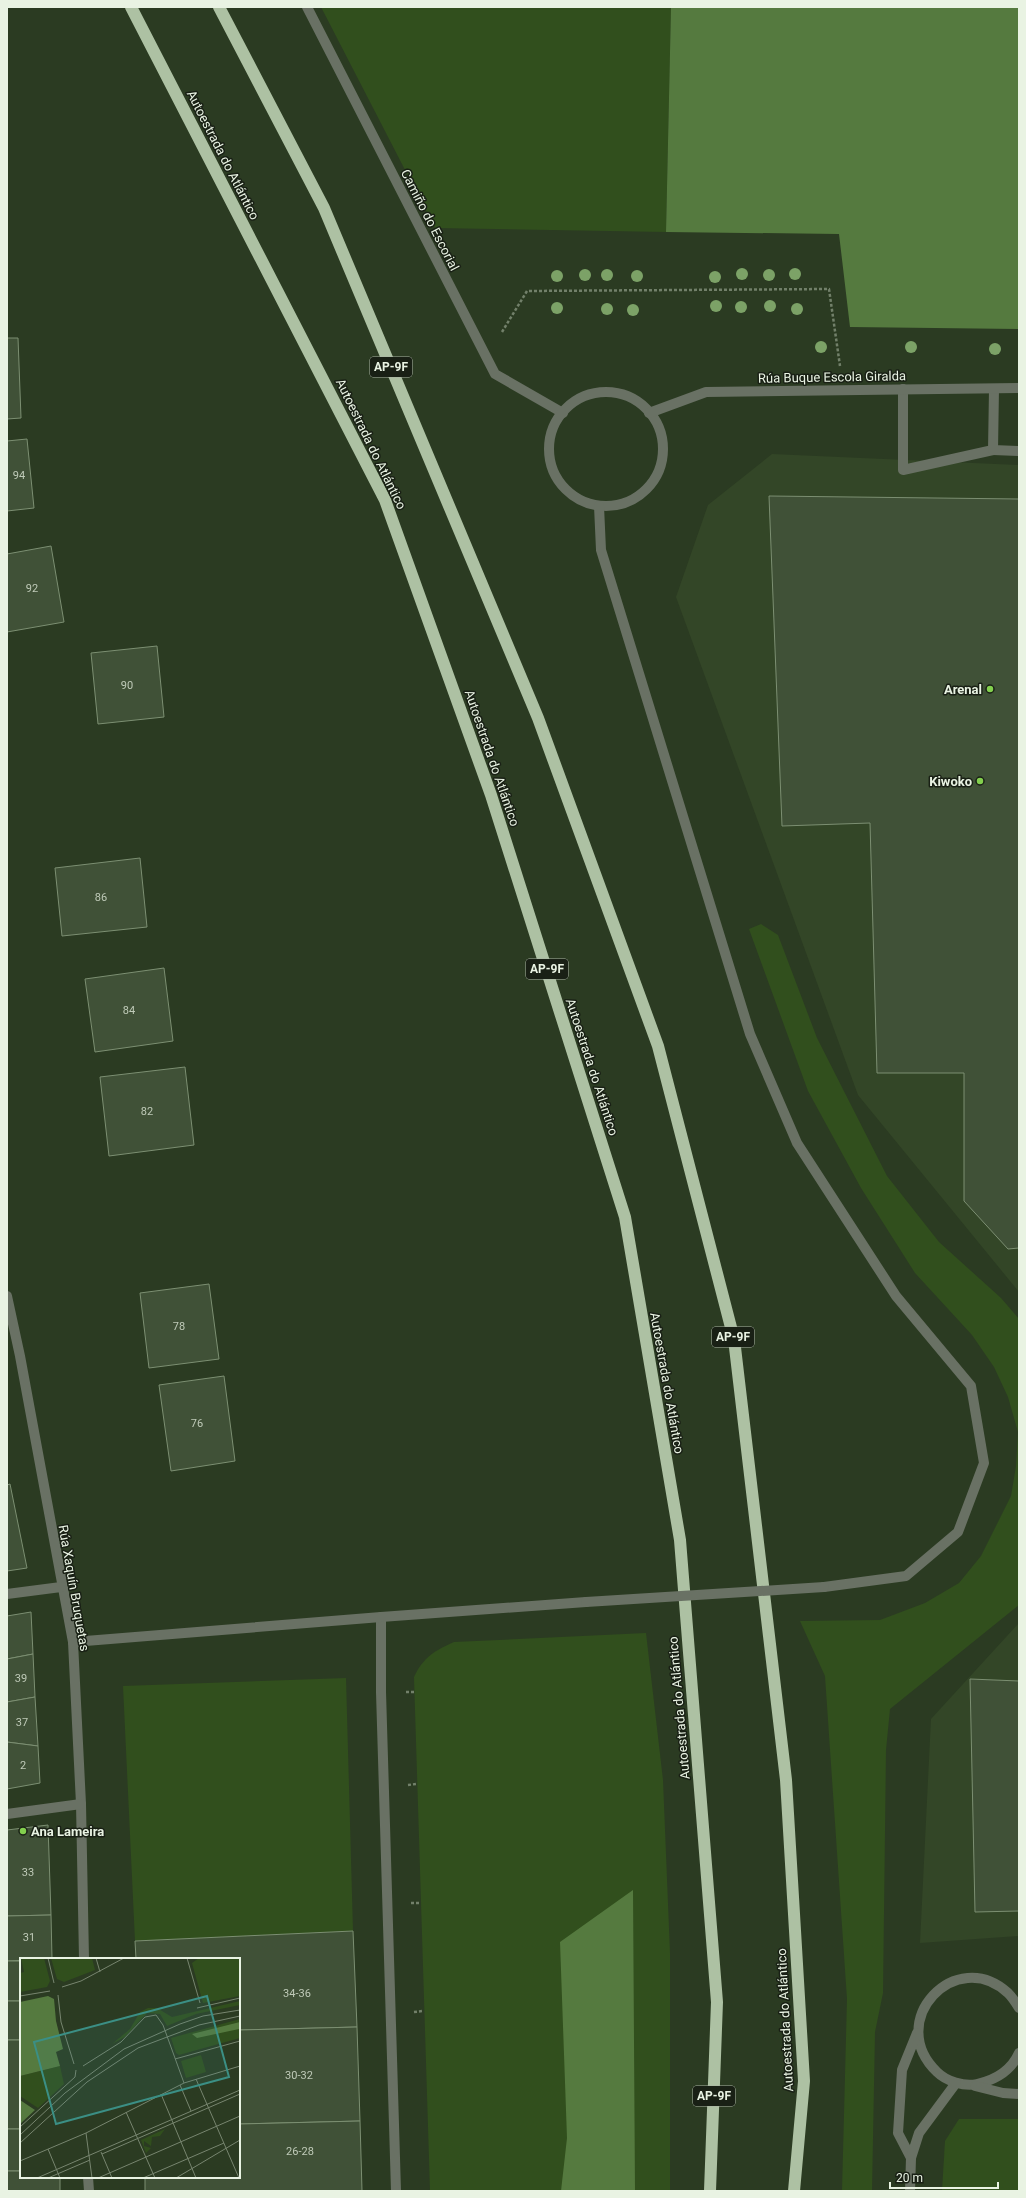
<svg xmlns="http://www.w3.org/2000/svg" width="1026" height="2198" viewBox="0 0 1026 2198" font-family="Roboto,sans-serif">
<rect width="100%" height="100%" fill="#2b3b22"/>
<g fill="#334627">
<polygon points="772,454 1019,465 1019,1292 858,1095 676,597 708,505"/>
<polygon points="1019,1623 1019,1936 920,1943 931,1719"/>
</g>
<g fill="#314f1d">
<polygon points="321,7 671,7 666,232 435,228"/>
<polygon points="761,924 778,935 817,1038 887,1176 939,1242 1001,1298 1019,1319 1019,1605 890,1709 886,1750 883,1993 875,2032 872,2191 842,2191 847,1999 825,1676 800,1621 880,1620 925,1603 959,1583 981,1556 1011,1496 1016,1466 1018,1432 1008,1397 994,1367 972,1335 915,1273 861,1188 808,1091 749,929"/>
<path d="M 646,1633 L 663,1780 L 670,1953 L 670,2191 L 430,2191 L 414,1677 C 423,1657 436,1650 454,1642 Z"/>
<polygon points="346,1678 353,1931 135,1941 123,1686"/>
<polygon points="959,2119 1019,2119 1019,2191 942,2191 945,2141"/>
</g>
<g fill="#557a3f">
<polygon points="671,7 1019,7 1019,329 850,327 839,234 666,232"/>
<polygon points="633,1890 635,2191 561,2191 567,2138 560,1942"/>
</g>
<g fill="#405137" stroke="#7c8f72">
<polygon points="7,338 18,338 21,418 7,419"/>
<polygon points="27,439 34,508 7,511 7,441"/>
<polygon points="769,496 1019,499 1019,1248 1008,1249 964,1201 964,1073 877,1073 870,823 782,826"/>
<polygon points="51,546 64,622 7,632 7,554"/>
<polygon points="157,646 164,717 98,724 91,653"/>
<polygon points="140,858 147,927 62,936 55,868"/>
<polygon points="164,968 173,1041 95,1052 85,979"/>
<polygon points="185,1067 194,1145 109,1156 100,1077"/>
<polygon points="209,1284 219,1359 149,1368 140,1293"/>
<polygon points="224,1376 235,1461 171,1471 159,1385"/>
<polygon points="10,1484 27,1568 7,1571 7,1485"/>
<polygon points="31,1612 33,1654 7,1659 7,1616"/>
<polygon points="33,1654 35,1697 7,1702 7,1659"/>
<polygon points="970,1679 1019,1681 1019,1911 975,1912"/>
<polygon points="35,1697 38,1746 7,1742 7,1702"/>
<polygon points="7,1742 38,1746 40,1783 7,1789"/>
<polygon points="48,1825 51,1915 7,1916 7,1830"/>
<polygon points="51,1915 52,1959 7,1961 7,1916"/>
<polygon points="353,1931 357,2027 239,2030 239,1959 136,1959 135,1941"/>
<rect x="7" y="1961" width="14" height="40"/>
<rect x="7" y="2001" width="14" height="39"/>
<polygon points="357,2027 360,2121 239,2124 239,2030"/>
<rect x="7" y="2040" width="14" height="89"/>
<polygon points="360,2121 362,2191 145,2191 145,2177 239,2177 239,2124"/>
<rect x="7" y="2129" width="14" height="42"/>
<polygon points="7,2171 21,2171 21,2177 60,2177 60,2191 7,2191"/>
</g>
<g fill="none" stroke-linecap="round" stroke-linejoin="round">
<g stroke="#72806a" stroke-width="2.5" stroke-dasharray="3 2" stroke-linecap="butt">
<polyline points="502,332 527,291 829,289 840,366"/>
<polyline points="406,1692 414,1692"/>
<polyline points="408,1785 416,1784"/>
<polyline points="411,1903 420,1903"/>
<polyline points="414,2012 423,2011"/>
</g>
<g stroke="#697164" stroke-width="10">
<polyline points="903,389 903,470 993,450"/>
<polyline points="994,389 993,450 1019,451"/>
</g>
<g stroke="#697164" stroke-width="10">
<polyline points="307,7 495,374 563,413"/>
<circle cx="606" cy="449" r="57"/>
<polyline points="649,413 706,392 1019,388"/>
<polyline points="599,506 601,550 750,1034 797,1143 896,1296 971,1386 984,1463 958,1532 906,1576 824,1587"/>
<polyline points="7,1296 20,1356 73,1642 81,1804 84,1959"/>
<polyline points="7,1594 61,1587"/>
<polyline points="381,1617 381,1692 396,2191"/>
<polyline points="73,1642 381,1617 586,1602"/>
<polyline points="7,1814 81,1804"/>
<path d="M 1019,2008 C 1016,2003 1012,1997 1008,1993 C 956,1945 884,2021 937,2072 C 946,2081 964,2087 977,2084 C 995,2080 1011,2071 1019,2053"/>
<polyline points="975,2086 1003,2093 1019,2094"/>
<polyline points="911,2158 898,2133 902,2070 917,2033"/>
<polyline points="88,2177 89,2191"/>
<polyline points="910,2191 911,2158 919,2133 956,2083"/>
</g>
<g stroke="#adc1a3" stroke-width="12">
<polyline points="131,7 385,500 491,795 625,1217 680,1540 717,2002 710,2191"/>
<polyline points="219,7 324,208 538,718 658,1046 734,1339 786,1780 804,2081 794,2191"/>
</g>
<polyline stroke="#697164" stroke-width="10" points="586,1602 824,1587"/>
</g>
<g fill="#7ca267">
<circle cx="742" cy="274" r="6"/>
<circle cx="795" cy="274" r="6"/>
<circle cx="585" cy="275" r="6"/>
<circle cx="607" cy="275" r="6"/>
<circle cx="769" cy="275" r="6"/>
<circle cx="557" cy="276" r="6"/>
<circle cx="637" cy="276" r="6"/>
<circle cx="715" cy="277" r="6"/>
<circle cx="716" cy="306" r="6"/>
<circle cx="770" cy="306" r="6"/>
<circle cx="741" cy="307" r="6"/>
<circle cx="557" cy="308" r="6"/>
<circle cx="607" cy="309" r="6"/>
<circle cx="797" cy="309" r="6"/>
<circle cx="633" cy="310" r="6"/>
<circle cx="821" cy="347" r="6"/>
<circle cx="911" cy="347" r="6"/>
<circle cx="995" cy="349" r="6"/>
</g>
<g fill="#83d04e" stroke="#192015" stroke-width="1.5">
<circle cx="990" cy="689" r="4"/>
<circle cx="980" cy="781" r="4"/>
<circle cx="23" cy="1831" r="4"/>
</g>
<g text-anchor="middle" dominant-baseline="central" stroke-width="3" stroke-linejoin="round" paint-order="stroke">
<g font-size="11" fill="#bfcab8">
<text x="19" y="475">94</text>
<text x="32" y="588">92</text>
<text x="127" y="685">90</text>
<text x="101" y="897">86</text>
<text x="129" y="1010">84</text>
<text x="147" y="1111">82</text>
<text x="179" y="1326">78</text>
<text x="197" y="1423">76</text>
<text x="21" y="1678">39</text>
<text x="22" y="1722">37</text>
<text x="23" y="1765">2</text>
<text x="28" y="1872">33</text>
<text x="29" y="1937">31</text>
<text x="297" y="1993">34-36</text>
<text x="299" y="2075">30-32</text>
<text x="300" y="2151">26-28</text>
</g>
<g fill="#192015" stroke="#abb4a5" stroke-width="1">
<rect x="370" y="357" width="42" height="20" rx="3"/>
<rect x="526" y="959" width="42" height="20" rx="3"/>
<rect x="712" y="1327" width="42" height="20" rx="3"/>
<rect x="693" y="2086" width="42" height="20" rx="3"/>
</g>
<g font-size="12" font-weight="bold" fill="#e9f3e3">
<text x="391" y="367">AP-9F</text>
<text x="547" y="969">AP-9F</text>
<text x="733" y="1337">AP-9F</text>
<text x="714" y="2096">AP-9F</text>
</g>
<g font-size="13" fill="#e9f3e3" stroke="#192015">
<text transform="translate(223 155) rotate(63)">Autoestrada do Atlántico</text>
<text transform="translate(430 220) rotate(63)">Camiño do Escorial</text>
<text transform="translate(832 377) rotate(-1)">Rúa Buque Escola Giralda</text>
<text transform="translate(371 444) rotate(64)">Autoestrada do Atlántico</text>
<text transform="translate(492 758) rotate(71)">Autoestrada do Atlántico</text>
<text transform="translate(592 1067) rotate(72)">Autoestrada do Atlántico</text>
<text transform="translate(667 1383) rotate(80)">Autoestrada do Atlántico</text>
<text transform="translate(74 1588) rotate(80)">Rúa Xaquín Bruquetas</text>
<text transform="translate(679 1708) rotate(-95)">Autoestrada do Atlántico</text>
<text transform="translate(785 2020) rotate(-93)">Autoestrada do Atlántico</text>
</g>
<g font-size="13" font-weight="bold" fill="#e9f3e3" stroke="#192015" text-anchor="end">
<text x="982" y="689">Arenal</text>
<text x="972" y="781">Kiwoko</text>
<text x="31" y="1831" text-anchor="start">Ana Lameira</text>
</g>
</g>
<g transform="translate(20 1958)">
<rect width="220" height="220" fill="#2b3b22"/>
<path d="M 1,0 L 24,0 L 30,23 L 27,29 L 0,34 L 0,15 L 4,14 ZM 31,0 L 72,0 L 75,12 L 44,24 L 37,21 ZM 179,0 L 220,0 L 220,38 L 183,45 L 172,5 ZM 220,43 L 220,47 L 176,56 L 147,68 L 140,56 L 127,55 L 105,79 L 92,86 L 110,71 L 120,54 L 128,50 L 137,50 L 152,59 ZM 220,61 L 220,80 L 159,97 L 156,95 L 151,80 ZM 181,97 L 186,114 L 166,120 L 161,103 ZM 40,108 L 44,126 L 18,150 L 0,138 L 0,118 ZM 145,171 L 140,178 L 132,179 L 131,188 L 124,183 L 124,188 L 131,190 L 126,195 L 121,182 Z" fill="#314f1d"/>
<path d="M 28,38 L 34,41 L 36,63 L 43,91 L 36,94 L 40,108 L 0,118 L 0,44 ZM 220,64 L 219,71 L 177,80 L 172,76 ZM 0,142 L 15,152 L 0,166 Z" fill="#557a3f"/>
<path fill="none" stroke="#77856f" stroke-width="1" d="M 28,0 L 34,25M 76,0 L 80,14M 167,0 L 180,45M 42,29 L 61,23 L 104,0M 38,37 L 41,64 L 54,106M 0,38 L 30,33M 177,50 L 220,40M 155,101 L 220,83M 63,108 L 101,84 L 125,59 L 136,57 L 143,67 L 164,125M 176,121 L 219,220M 160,127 L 171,153M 141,136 L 176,220M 106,154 L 135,220M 0,169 L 55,119 L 56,112M 66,175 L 72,220M 0,177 L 45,135 L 104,91 L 160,66 L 183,58 L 220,52M 0,185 L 67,124 L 118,90 L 179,67 L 220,58M 28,191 L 40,220M 81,194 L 92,220M 82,196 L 220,136M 0,203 L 66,175 L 164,125 L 220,108M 17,220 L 220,132M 28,220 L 70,202M 78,220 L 220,158M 123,220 L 204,185M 156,220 L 220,182"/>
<path fill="#3b8f85" fill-opacity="0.15" stroke="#3b8f85" stroke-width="2" d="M 187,38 L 209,119 L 36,166 L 14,84 Z"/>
<rect width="220" height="220" fill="none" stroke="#e9f3e3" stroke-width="2"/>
</g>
<rect width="1026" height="2198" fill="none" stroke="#e9f3e3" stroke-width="16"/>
<path d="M890 2182v6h108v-6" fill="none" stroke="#e9f3e3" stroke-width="2"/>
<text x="896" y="2182" font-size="12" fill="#e9f3e3" stroke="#192015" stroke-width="3" paint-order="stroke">20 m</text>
</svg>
